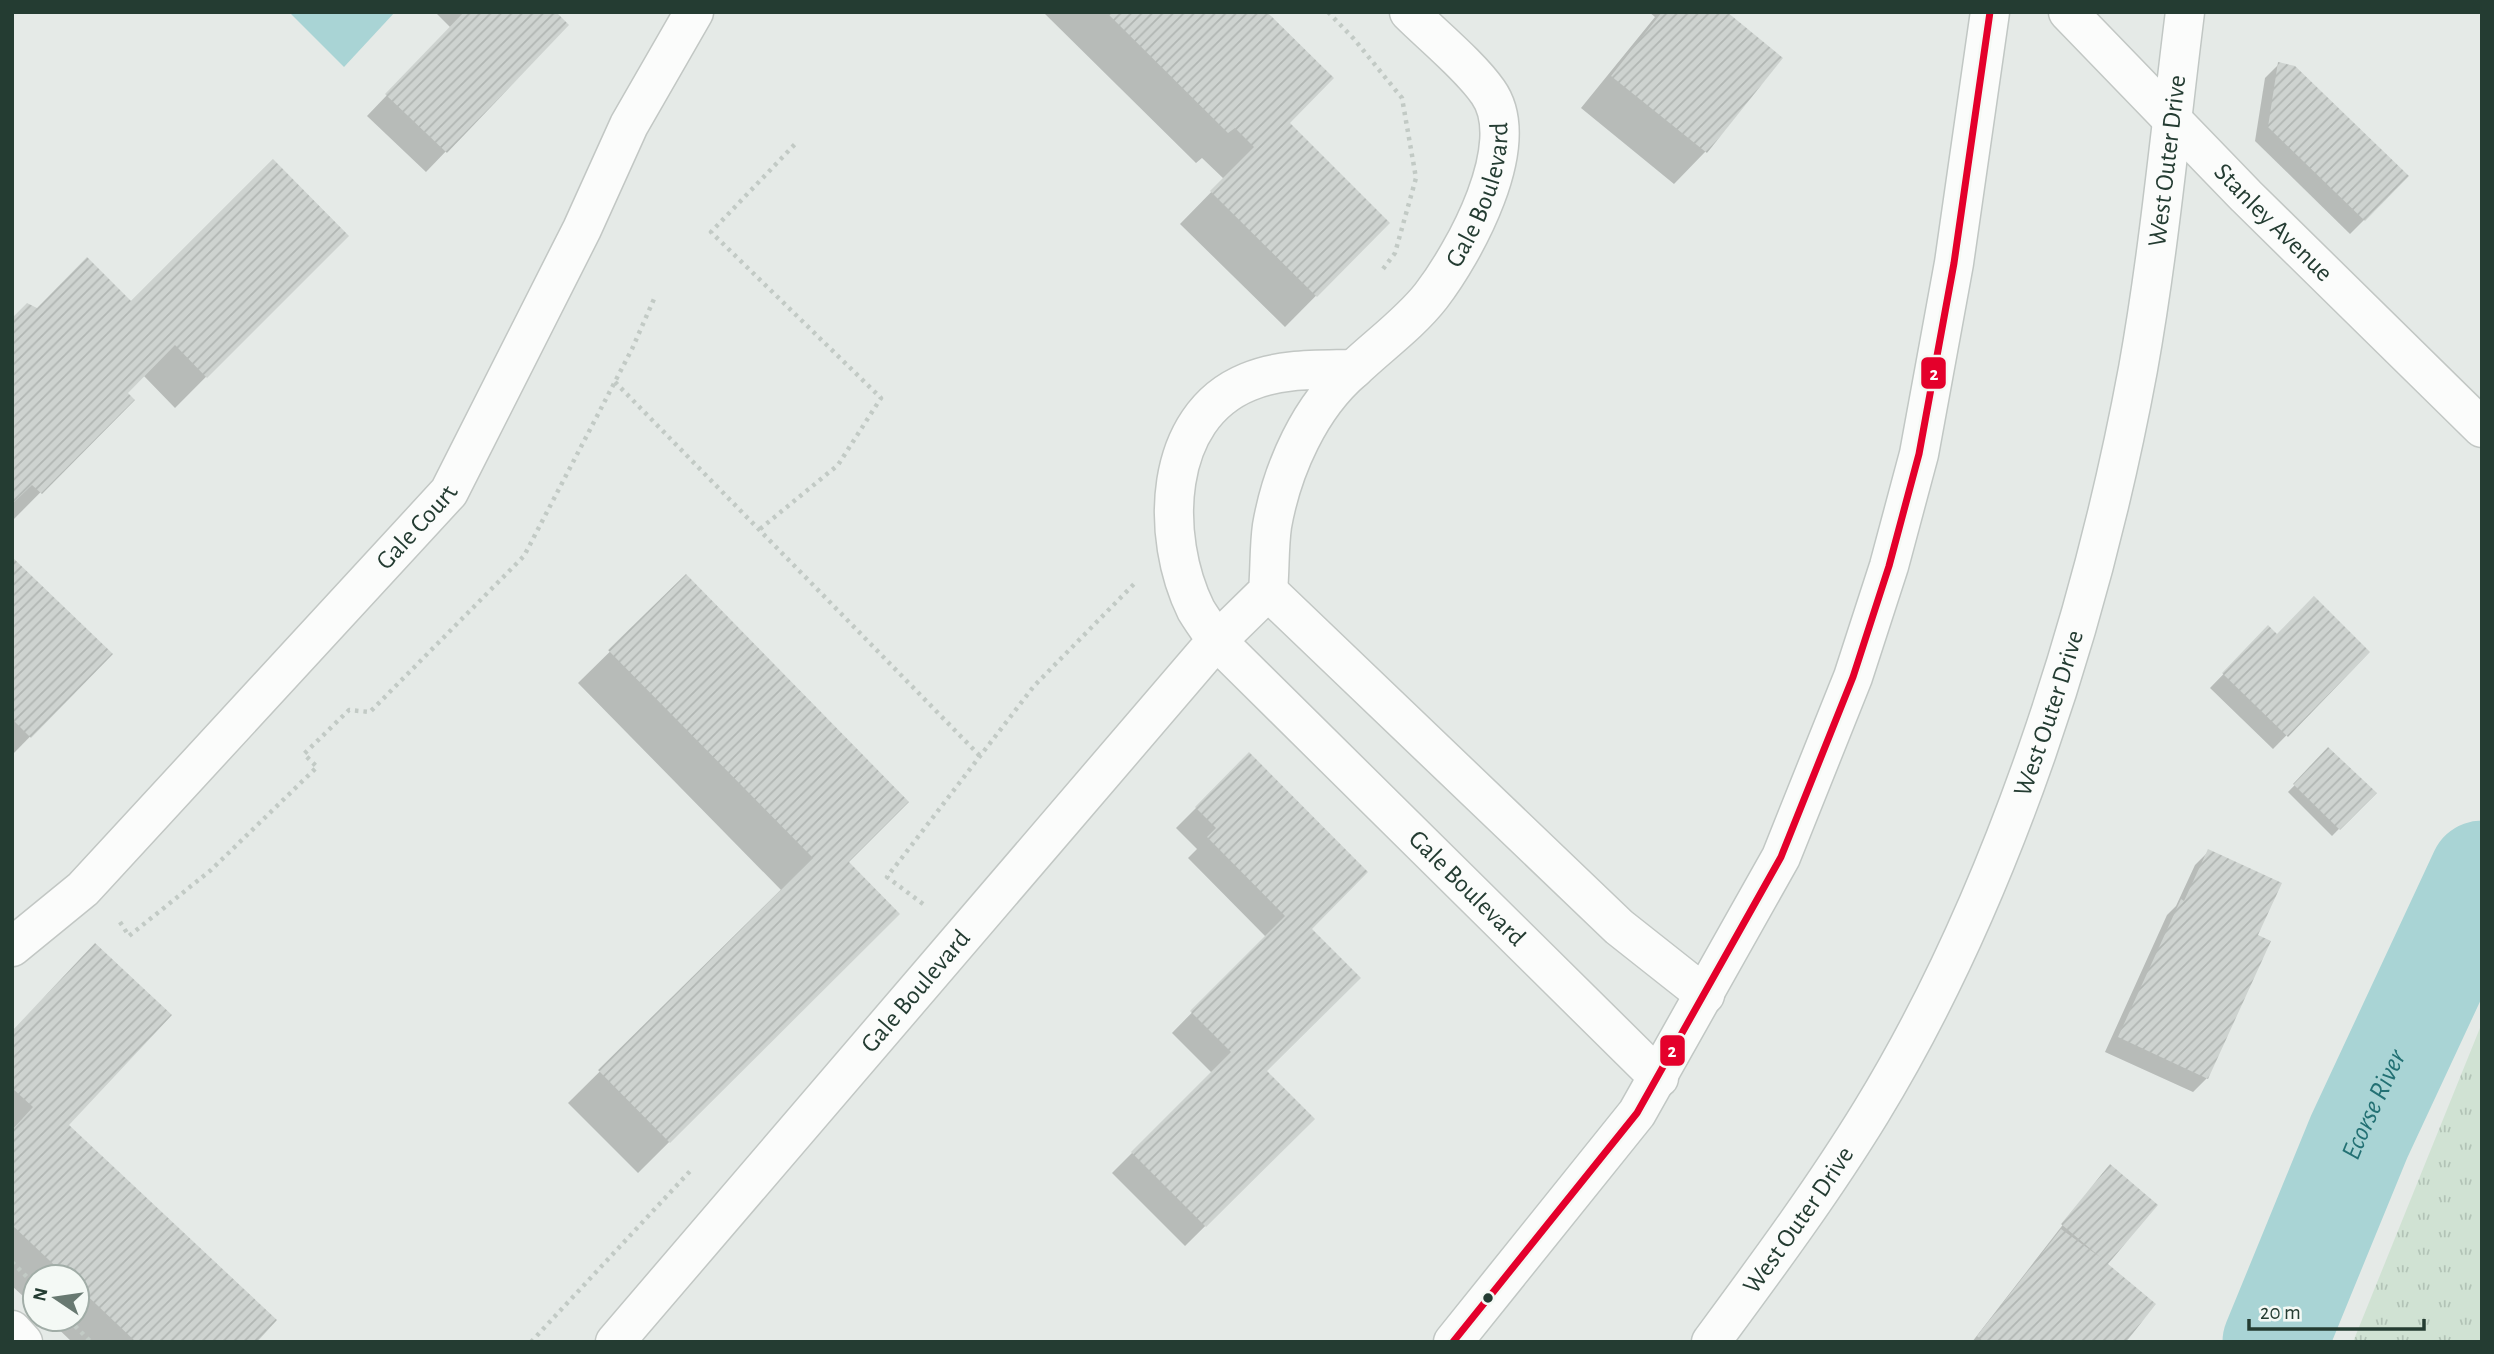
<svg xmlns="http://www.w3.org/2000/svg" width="2494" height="1354" viewBox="0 0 2494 1354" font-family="'Alegreya Sans',sans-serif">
<defs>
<pattern id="grass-tufts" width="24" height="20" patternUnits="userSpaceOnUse" patternTransform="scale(1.75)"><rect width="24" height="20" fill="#d0e2d3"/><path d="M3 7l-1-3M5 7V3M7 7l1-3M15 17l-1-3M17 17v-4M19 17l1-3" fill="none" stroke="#b2c3b6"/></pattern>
<pattern id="building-hatch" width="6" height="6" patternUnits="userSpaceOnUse" patternTransform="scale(1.75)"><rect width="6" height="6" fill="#ced3d0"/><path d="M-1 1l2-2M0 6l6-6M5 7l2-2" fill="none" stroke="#b1b6b3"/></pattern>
</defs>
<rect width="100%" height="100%" fill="#e5eae7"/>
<polygon fill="url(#grass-tufts)" points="2482,1023 2482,1342 2353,1342"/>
<polygon fill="#a9d4d5" points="289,12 395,12 344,67"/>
<g fill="#0003">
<polygon points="435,12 553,12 567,25 426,172 367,116 451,28"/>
<polygon points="1043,12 1265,12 1287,123 1388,223 1285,327 1180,224 1224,179 1202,158 1196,163"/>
<polygon points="1649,12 1725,12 1781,58 1705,152 1674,184 1581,108 1655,17"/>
<polygon points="2279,64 2407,177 2350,234 2255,141 2265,78"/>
<polygon points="346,236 175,408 143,375 126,393 132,400 12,521 12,320 37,310 131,303"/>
<polygon points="12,560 110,655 12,755"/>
<polygon points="686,577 847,862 898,914 638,1173 568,1103 782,891 578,683"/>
<polygon points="2268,628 2277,636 2368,652 2273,749 2210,688"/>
<polygon points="2329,750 2374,793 2332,836 2288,792"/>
<polygon points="1249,755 1310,929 1265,1071 1313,1119 1185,1246 1112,1173 1212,1073 1172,1033 1266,937 1188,858 1197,849 1176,828"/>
<polygon points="2209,851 2256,936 2207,1078 2193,1092 2105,1052 2167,915 2176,906 2195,865"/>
<polygon points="12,1032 66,1125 255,1342 72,1342 48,1319 77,1319 77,1277 35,1277 35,1307 12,1286"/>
<polygon points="2103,1173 2105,1266 2124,1342 1972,1342"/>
</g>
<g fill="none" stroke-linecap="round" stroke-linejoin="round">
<path stroke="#a9d4d5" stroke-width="105" id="s1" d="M 2275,1342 L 2359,1137 L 2482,873"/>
</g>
<g fill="url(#building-hatch)">
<polygon points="464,12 556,12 569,25 447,153 385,94"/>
<polygon points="1106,12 1267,12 1334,78 1290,123 1390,223 1317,297 1210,191 1254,147 1235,128 1228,133"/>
<polygon points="1662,12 1727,12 1783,58 1707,153 1611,76"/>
<polygon points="2278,62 2295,66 2409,176 2365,221 2268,127"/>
<polygon points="273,159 349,236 207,378 175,345 128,393 135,400 42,494 32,485 12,504 12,318 27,303 37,308 87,257 131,301"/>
<polygon points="12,557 113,654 31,738 12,719"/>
<polygon points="686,574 909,802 849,862 900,914 670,1143 598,1070 813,858 608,650"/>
<polygon points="2314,596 2370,652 2288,737 2222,673 2268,625 2277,634"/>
<polygon points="2328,747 2377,793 2340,830 2293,784"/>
<polygon points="1249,752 1368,872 1312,929 1361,978 1267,1071 1315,1119 1206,1227 1131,1152 1231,1052 1190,1011 1285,916 1207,837 1216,828 1195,807"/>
<polygon points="2208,849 2282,883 2258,935 2271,941 2208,1079 2118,1037 2181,899 2184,901"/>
<polygon points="95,943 172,1015 69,1125 277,1320 257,1342 136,1342 77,1286 77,1277 67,1277 12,1225 12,1130 33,1107 12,1088 12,1031"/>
<polygon points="2110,1164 2158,1205 2108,1264 2156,1304 2126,1342 1984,1342 1977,1336 2061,1229 2100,1257 2061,1224"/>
</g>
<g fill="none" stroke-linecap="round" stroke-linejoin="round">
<defs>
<g id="minor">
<path id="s2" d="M 2068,12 L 2246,196 L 2482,428"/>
<path id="s3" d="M 1354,369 C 1378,346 1410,323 1431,296 C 1464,253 1525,144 1488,92 C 1470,66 1432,35 1409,12"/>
<polyline points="1268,591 1619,927 1705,995"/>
<path id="s4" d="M 12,947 L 83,889 L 449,492 L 582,229 L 629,125 L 694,12"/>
<polyline points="12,1330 23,1342"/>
<path id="s5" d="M 615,1342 L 1209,649 L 1217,641 L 1268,591 C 1270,570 1269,547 1272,526 C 1282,469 1310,406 1354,369 C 1319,370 1281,368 1248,382 C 1162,417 1160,537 1196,610 C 1202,620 1210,631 1217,641 L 1659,1078"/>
</g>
<g id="secondary">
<polyline points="1453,1342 1637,1113 1781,857 1853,677 1889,566 1919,454 1954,263 1990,12"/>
<path id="s6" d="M 1711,1342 C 1767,1266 1822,1192 1871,1112 C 2003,896 2092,617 2138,369 C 2159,252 2170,131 2185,12"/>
</g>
</defs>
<use href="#minor" stroke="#c2c7c4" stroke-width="41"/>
<use href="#secondary" stroke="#c1c7c4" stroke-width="41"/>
<g stroke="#c2cac5" stroke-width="4.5" stroke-dasharray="3.5 5" stroke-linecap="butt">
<polyline points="1328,12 1354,39 1402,98 1416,178 1395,253 1383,269"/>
<polyline points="615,382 980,756"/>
<polyline points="760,529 838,465 881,398 711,232 798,141"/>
<polyline points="923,904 887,877 1034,686 1134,584"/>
<polyline points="120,922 129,936 211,870 317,767 304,754 349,710 370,712 524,556 632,349 654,299"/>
<polyline points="12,1262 32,1282"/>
<polyline points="69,1320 91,1342"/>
<polyline points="531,1342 692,1169"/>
</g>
<use href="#minor" stroke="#fbfcfb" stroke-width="38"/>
<use href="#secondary" stroke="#fbfcfb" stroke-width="38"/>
<defs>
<polyline id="bus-1" points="1453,1342 1637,1113 1781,857 1853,677 1889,566 1919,454 1954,263 1990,12"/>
</defs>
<use href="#bus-1" stroke="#f4f9f5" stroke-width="12"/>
<use href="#bus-1" stroke="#e4002b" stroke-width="7"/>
</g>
<circle fill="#243c32" stroke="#f4f9f5" stroke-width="2.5" cx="1488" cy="1298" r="6"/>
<g text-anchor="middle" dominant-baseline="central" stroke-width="5" stroke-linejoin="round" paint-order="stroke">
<g font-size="26" fill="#243c32" stroke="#f4f9f5">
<text stroke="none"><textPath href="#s6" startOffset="1284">West Outer Drive</textPath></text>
<text stroke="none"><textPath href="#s3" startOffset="220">Gale Boulevard</textPath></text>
<text stroke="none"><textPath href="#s2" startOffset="294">Stanley Avenue</textPath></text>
<text stroke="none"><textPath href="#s4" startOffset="584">Gale Court</textPath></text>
<text stroke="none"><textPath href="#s6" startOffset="718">West Outer Drive</textPath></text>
<text stroke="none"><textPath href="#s5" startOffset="1998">Gale Boulevard</textPath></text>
<text stroke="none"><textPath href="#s5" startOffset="462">Gale Boulevard</textPath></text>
<text stroke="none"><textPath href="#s6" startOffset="150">West Outer Drive</textPath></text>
</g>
<g font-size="28" font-style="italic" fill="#237174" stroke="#f4f9f5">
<text stroke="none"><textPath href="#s1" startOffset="257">Ecorse River</textPath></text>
</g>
</g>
<g stroke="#f4f9f5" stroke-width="2.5">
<rect x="1920" y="356" width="27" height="34" rx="7" fill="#e4002b"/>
<rect x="1659" y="1034" width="27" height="33" rx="7" fill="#e4002b"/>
</g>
<g font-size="19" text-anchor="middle" font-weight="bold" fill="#fff">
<text x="1934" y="380">2</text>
<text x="1672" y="1057">2</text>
</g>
<rect width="2494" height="1354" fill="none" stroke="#243c32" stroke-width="28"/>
<g transform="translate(56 1298) rotate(283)"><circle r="33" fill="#f4f9f5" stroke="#a1ada7" stroke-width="2"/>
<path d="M0-5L12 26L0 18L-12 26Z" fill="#687971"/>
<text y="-10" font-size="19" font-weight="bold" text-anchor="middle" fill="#243c32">N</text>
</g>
<path d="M2249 1319v10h175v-10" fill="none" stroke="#243c32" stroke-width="3.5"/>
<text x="2260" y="1319" font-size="21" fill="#243c32" stroke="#f4f9f5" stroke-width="5" paint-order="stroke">20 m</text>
</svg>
